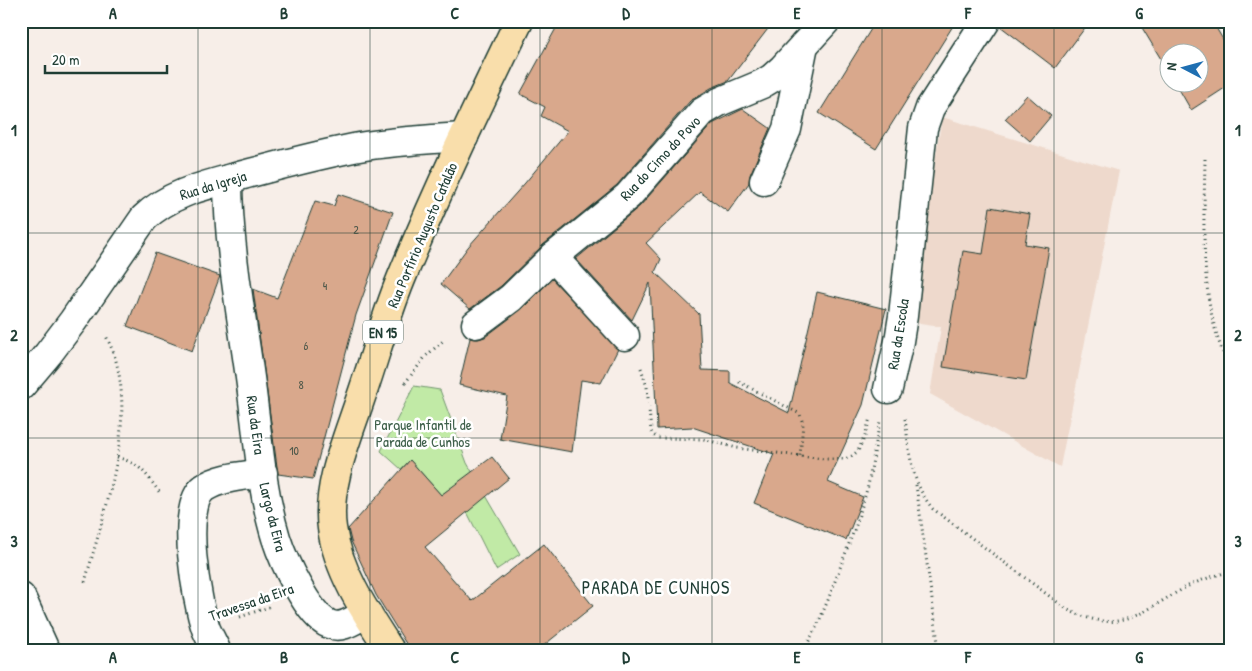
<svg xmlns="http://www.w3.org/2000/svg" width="1252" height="671" viewBox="0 0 1252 671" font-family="'Patrick Hand',sans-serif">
<rect width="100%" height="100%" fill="#f7eee8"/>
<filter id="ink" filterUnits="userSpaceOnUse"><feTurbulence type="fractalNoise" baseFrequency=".02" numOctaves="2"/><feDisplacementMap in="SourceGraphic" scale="10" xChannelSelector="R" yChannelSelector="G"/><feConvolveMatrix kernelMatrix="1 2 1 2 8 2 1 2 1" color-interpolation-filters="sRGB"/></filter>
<g filter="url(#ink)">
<polygon fill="#eed9cc" points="942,117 1119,171 1060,467 930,394 941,327 920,324 916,321 913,302"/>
<polygon fill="#c1eaa6" stroke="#70946d" points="414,386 440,390 467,463 520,554 496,570 467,512 448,490 441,495 410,460 401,469 381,451"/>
<g fill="#d9a88c" stroke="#1f3d34">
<polygon points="560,21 774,21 728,81 711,88 690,101 617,185 543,245 501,286 470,309 441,284 468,247 525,183 568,131 541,116 545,107 520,94"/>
<polygon points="876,21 956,21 876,149 819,113"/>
<polygon points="1002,21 1090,21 1055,68 1000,26"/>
<polygon points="1138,21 1212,21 1231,53 1231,84 1191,110 1175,82 1200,82 1200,52 1170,52 1170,74"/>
<polygon points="1027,95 1051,116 1030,141 1005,119"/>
<polygon points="743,109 770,128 750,175 749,183 728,212 700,192 646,243 661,259 655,272 699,314 702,370 730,371 730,383 789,413 817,292 886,309 863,405 828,482 863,497 846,540 754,503 774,454 692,427 657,429 650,283 632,320 576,259 640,206 712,124"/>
<polygon points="338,194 393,212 356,315 313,479 278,474 253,289 277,298 315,201 334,206"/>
<polygon points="990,207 1030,214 1025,244 1049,248 1026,380 943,367 963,251 983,254"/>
<polygon points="155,253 220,276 192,351 127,326"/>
<polygon points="552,279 618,349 601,383 581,380 572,452 500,439 507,396 459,385 470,338 478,339 485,337 522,309"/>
<polygon points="492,457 509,478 425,547 472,601 544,544 593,606 538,650 410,650 376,595 351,541 348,529 410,460 441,495"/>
</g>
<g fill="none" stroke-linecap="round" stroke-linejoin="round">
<defs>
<g id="minor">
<path d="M 228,179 C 228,248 242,317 251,385 C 258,436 261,489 276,538 C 283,560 308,615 329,624 C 342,630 355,619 367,613"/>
<polyline points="764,181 787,129 804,45"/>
<polyline points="553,257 625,336"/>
<polyline points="476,324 511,298 553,257 628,196 702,112 719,102 762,84 772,78 783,68 826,21"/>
<path d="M 21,386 L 48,354 L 73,321 L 144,218 C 171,192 208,185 243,175 C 284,164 324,153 365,146 C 398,141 431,139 464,137"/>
<polyline points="888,389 899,341 903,316 923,128 930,108 986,21"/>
<polyline points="21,597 45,650"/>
<path d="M 216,650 C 213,643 209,636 206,629 C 197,603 179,506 204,488 C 220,477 245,476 263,473"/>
</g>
<path id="major" d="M 390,650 C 366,613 338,572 332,528 C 326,487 347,439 360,400 C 374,360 385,318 401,279 C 437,191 478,106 519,21"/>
</defs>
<use href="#minor" stroke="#1f3d34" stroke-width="31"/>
<use href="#major" stroke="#1f3d34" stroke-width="31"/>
<g stroke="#1f3d34" stroke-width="3" stroke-dasharray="1 4" stroke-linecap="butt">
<path d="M 1205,159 C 1204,228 1198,307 1231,370"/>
<polyline points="641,368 647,387 651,431 653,435 658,438 703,439 737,448 824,459 845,459 852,456 858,451 865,436 870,418"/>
<polyline points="739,382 800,414 803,424 800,456"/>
<polyline points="405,383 426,356 444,340"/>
<path d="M 905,419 C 910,454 910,481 933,509 L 1068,610 C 1121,635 1136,615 1181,590 C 1196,581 1214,576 1231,571"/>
<path d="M 117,457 C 142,465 145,473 160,493"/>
<polyline points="916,485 939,650"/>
<path d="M 85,582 C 103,515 135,430 116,361 C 114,353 110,344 106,336"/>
<polyline points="240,617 269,607"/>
<polyline points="804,650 817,626 828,600 856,525 868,486 880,421"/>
</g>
<use href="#minor" stroke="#fff" stroke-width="28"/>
<use href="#major" stroke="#f9deab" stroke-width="28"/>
</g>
</g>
<path fill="none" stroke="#1f3d34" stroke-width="1" stroke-opacity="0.55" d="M 198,21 L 198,650M 370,21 L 370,650M 540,21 L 540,650M 712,21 L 712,650M 882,21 L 882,650M 1054,21 L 1054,650M 21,233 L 1231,233M 21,438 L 1231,438"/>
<g text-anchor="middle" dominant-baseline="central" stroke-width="5" stroke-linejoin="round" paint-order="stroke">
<g font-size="12" fill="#4e584a">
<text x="356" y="229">2</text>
<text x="325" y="285">4</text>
<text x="306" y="345">6</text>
<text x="301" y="384">8</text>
<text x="294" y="450">10</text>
</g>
<rect fill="#fff" stroke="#627771" stroke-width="1" x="363" y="320.5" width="40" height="23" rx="4"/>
<g font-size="14" font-weight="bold" fill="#1f3d34">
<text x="383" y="332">EN 15</text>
</g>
<g font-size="15" fill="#1f3d34" stroke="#fff">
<text transform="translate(660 158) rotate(-47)">Rua do Cimo do Povo</text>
<text transform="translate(213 185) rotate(-17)">Rua da Igreja</text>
<text transform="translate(422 235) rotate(-67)">Rua Porfírio Augusto Catalão</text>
<text transform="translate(898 334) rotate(-81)">Rua da Escola</text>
<text transform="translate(256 425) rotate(82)">Rua da Eira</text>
<text transform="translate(273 517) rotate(76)">Largo da Eira</text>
<text transform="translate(251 602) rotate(-19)">Travessa da Eira</text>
</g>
<g font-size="15" fill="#3f604b" stroke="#fff">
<text x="423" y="424">Parque Infantil de<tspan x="423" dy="17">Parada de Cunhos</tspan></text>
</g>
<g font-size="18" letter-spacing="1" fill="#1f3d34" stroke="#fff">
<text x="656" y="587">PARADA DE CUNHOS</text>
</g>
</g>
<rect width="1252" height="671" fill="none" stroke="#fff" stroke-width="55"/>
<g transform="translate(1184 68) rotate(276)"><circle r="24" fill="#ffffff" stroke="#a5b1ae"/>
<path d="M0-4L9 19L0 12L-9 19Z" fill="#1f6fb2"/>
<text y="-8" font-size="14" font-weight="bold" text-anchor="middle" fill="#1f3d34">N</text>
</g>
<path d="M45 65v8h122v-8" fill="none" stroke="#1f3d34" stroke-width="2.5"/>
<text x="52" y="65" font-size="15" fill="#1f3d34" stroke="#ffffff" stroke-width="4" paint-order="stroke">20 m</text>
<rect x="28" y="28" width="1196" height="616" fill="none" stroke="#1f3d34" stroke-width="2"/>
<g font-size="16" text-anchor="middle" font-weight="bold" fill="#1f3d34">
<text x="113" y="19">A</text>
<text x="284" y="19">B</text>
<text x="455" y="19">C</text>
<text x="626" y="19">D</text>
<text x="797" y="19">E</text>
<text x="968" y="19">F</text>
<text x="1139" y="19">G</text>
<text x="14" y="136">1</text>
<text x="1238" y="136">1</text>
<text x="14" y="341">2</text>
<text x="1238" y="341">2</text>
<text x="14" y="547">3</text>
<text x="1238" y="547">3</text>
<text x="113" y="663">A</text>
<text x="284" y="663">B</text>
<text x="455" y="663">C</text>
<text x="626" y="663">D</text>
<text x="797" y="663">E</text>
<text x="968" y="663">F</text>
<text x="1139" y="663">G</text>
</g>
</svg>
